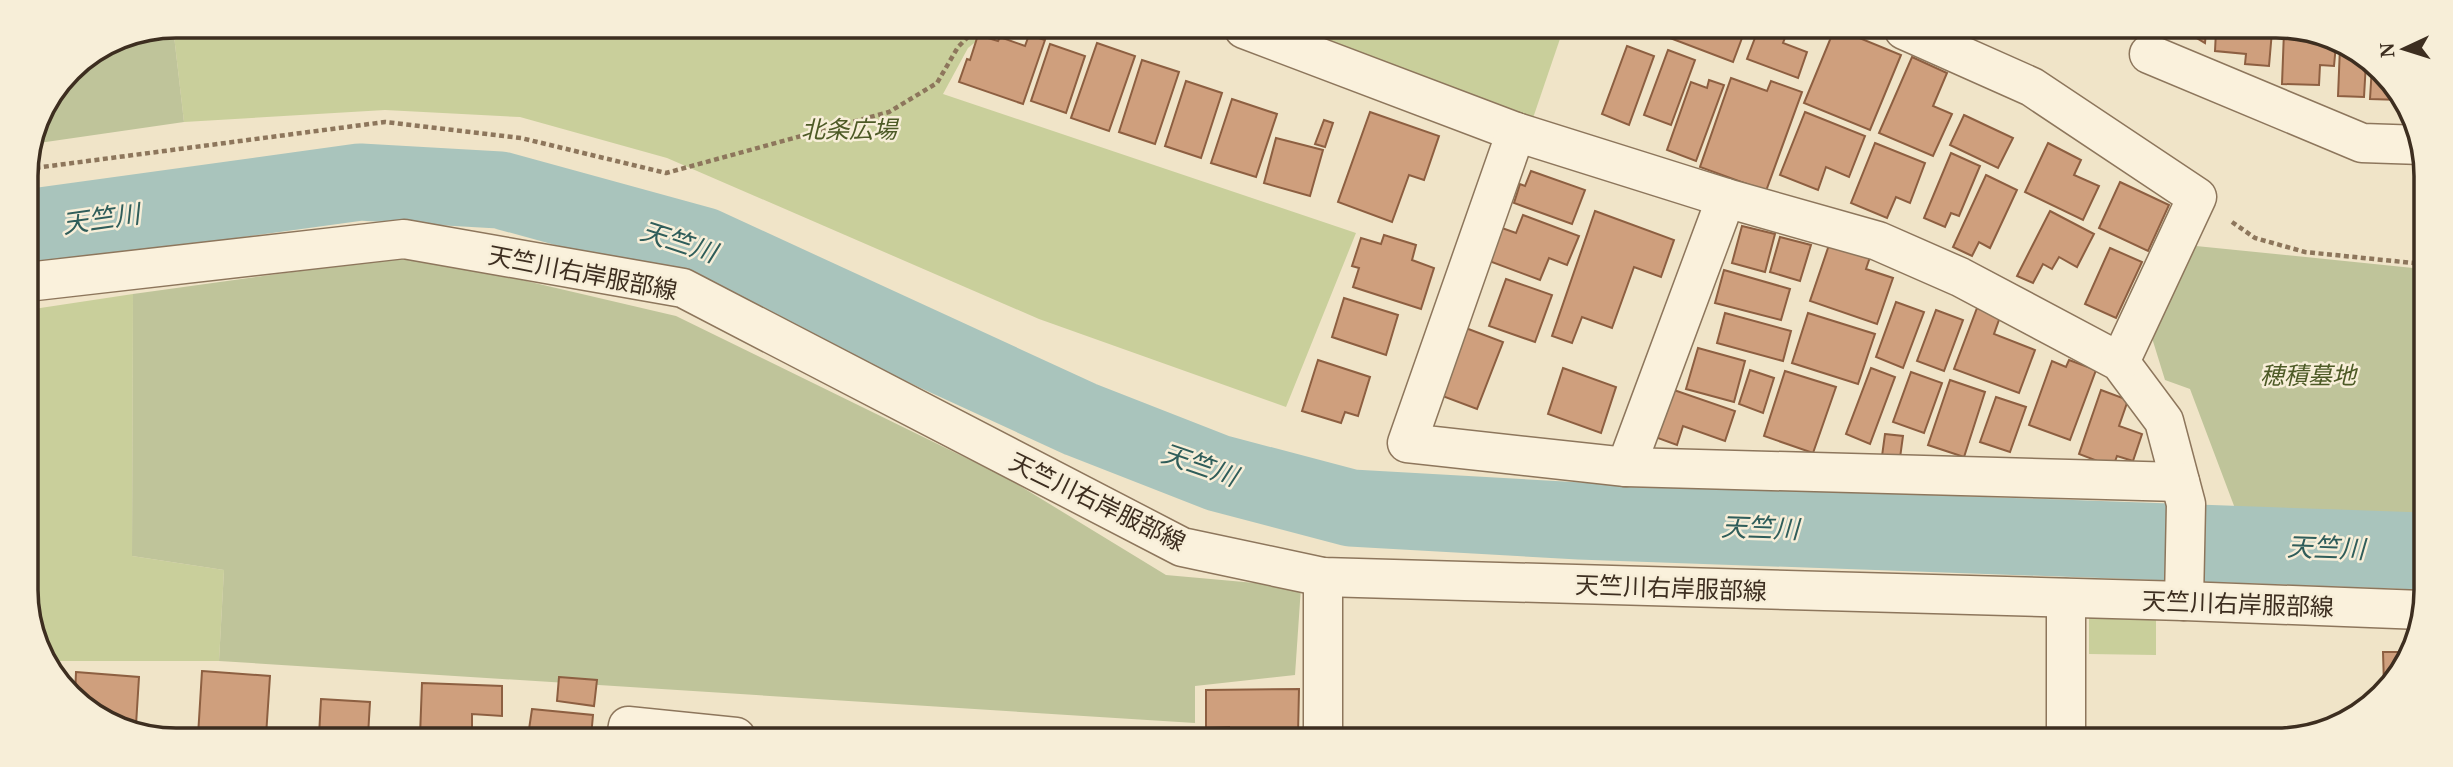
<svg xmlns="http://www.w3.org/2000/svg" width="2453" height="767" viewBox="0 0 2453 767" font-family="'Noto Serif','Noto Sans JP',serif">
<rect width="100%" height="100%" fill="#f0e4c8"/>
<g fill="#c9cf9b">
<polygon points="173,27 993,28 968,48 943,94 1356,233 1286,407 1039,319 667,158 520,117 385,110 184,122"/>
<polygon points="1282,29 1563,30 1533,118"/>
<polygon points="133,294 132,556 224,570 219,661 50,661 29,619 27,310"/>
<polygon points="2089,615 2156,616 2156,655 2089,654"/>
</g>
<g fill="#bfc49a">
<polygon points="173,27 184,122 32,144 38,119 71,70 119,38"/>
<polygon points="2196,246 2423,269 2422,517 2236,511 2190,389 2165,380 2152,338"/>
<polygon points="415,255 676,316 1007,478 1166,575 1301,587 1295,675 1195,686 1195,723 219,661 224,570 132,556 133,294"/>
</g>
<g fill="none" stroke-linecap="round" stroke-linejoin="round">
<polyline stroke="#a9c4bc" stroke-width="77" points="27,228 360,182 500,190 704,246 1080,419 1218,473 1351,508 1580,521 2422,551"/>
</g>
<g fill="#cf9f7d" stroke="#8d5f41" stroke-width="2">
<polygon points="1649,30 1745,30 1733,62"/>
<polygon points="1758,30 1788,30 1783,43 1807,52 1798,78 1747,59"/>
<polygon points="1834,30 1840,30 1901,55 1870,130 1804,103"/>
<polygon points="2185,31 2206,31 2205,43"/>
<polygon points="2216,31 2272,31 2269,66 2245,64 2246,54 2215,51"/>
<polygon points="2284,31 2316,31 2336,44 2334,66 2320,65 2319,85 2282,84"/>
<polygon points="978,35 998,41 1000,37 1025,46 1029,35 1045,40 1023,104 959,82 967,59 970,60"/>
<polygon points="1097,43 1135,56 1109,131 1071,118"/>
<polygon points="1050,44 1085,56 1066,113 1031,101"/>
<polygon points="1627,46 1654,56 1629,125 1602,114"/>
<polygon points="2340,47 2366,62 2364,97 2338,96"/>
<polygon points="1668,50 1695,60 1671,125 1644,115"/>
<polygon points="1912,57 1947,73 1933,106 1952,114 1933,156 1879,133"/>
<polygon points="1142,60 1179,72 1155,144 1119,132"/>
<polygon points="2372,66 2389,77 2401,100 2370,99"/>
<polygon points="1731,78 1767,91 1771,81 1802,92 1766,191 1700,167"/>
<polygon points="1709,80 1724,85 1696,161 1667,150 1691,82 1707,88"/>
<polygon points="1186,81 1222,93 1201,158 1165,146"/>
<polygon points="1232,99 1277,114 1256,177 1211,163"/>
<polygon points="1370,112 1439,136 1424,180 1409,175 1392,222 1338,202"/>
<polygon points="1805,112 1865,136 1849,177 1826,167 1818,190 1780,175"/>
<polygon points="1964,115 2013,138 1998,168 1950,145"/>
<polygon points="1324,120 1333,123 1325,147 1315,144"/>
<polygon points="1276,138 1323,150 1310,196 1264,183"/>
<polygon points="1875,143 1925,163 1910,203 1896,197 1887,218 1851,203"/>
<polygon points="2048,143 2081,160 2074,175 2099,186 2083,220 2025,192"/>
<polygon points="1951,153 1980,166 1959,216 1951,213 1945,227 1924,218"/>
<polygon points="1531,171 1585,190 1572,224 1514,203 1520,184 1525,186"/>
<polygon points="1986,175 2017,190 1990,248 1979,242 1972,256 1953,247"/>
<polygon points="2120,182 2169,205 2148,251 2099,228"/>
<polygon points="1595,211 1674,240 1661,277 1634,267 1612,328 1582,317 1572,343 1552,336"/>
<polygon points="2050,211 2094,234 2077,267 2059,257 2052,269 2043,264 2033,283 2017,276"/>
<polygon points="1523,215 1579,236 1567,265 1549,258 1540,280 1489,261 1502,228 1516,233"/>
<polygon points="1742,226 1775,234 1765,272 1732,263"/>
<polygon points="1384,235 1416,245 1412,260 1434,268 1421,309 1353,287 1359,268 1352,266 1361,238 1381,244"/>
<polygon points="1780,237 1811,245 1800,281 1770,272"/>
<polygon points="1830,242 1870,257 1866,269 1893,278 1877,324 1810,301"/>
<polygon points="2110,248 2142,262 2116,318 2085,304"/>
<polygon points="1724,270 1790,289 1781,320 1715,303"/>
<polygon points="1506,279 1552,295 1535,342 1489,326"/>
<polygon points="1344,298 1398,315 1386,355 1332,337"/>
<polygon points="1896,302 1924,312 1903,368 1876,357"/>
<polygon points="1977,308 2000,317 1994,334 2035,350 2019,393 1954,369"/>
<polygon points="1936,310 1963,320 1944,371 1917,361"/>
<polygon points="1725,313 1791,331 1783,361 1717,343"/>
<polygon points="1808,313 1875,334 1858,384 1792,363"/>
<polygon points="1463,327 1503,342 1477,409 1437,394"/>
<polygon points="1698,348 1745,361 1734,402 1686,389"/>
<polygon points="1318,360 1370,377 1358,416 1345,412 1341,423 1302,411"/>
<polygon points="2069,360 2096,370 2070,440 2029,425 2052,361 2066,367"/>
<polygon points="1563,368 1616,387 1601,433 1548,414"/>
<polygon points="1871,368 1895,377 1870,444 1846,434"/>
<polygon points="1750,370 1774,378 1763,413 1739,404"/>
<polygon points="1785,371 1836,387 1813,453 1764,436"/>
<polygon points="1911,372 1942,383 1924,433 1893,422"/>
<polygon points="1950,380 1985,392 1964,457 1928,445"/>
<polygon points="1671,389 1735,411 1725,441 1683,426 1677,445 1655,437"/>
<polygon points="2101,390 2128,400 2119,426 2142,434 2133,461 2117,456 2113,467 2079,454"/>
<polygon points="1996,397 2026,407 2010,452 1980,442"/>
<polygon points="1885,434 1903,436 1900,458 1882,456"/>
<polygon points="2383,652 2407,652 2384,685"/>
<polygon points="202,671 270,676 266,736 198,736"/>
<polygon points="76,672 139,677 136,725 118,724 75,697"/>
<polygon points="559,677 597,680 594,706 557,701"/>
<polygon points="422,683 502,686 502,716 472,714 472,736 420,736"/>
<polygon points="1299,689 1298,736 1229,736 1229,727 1206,728 1206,690"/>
<polygon points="321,699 370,702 368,736 319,736"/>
<polygon points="532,709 593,715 591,737 528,736"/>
<polygon points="1376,732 1524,739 1376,738"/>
</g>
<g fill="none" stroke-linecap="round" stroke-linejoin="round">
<defs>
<g id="minor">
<polyline points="1244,29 1516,132 1726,198 1878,241 1960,277 2120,362 2164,421 2186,504 2184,601"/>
<polyline points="1904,30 2032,87 2197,197 2120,362"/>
<polyline points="2149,54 2362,143 2422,145"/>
<polyline points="1516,132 1407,443 1626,467 2180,482"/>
<polyline points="27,282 404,239 683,288 1182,547 1323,577 2184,601 2422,610"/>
<polyline points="1626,467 1726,198"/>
<polyline points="626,737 628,726 736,737"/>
<polyline points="1323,738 1323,577"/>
<polyline points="2066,740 2066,598"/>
</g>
</defs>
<use href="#minor" stroke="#8d765c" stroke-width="41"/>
<g stroke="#8d765c" stroke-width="4.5" stroke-dasharray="5 3.5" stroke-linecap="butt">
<polyline points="27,169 385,122 521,138 666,173 889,112 937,83 958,47 977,28"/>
<polyline points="2232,222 2255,238 2305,252 2423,264"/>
<polyline points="962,737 963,735 997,737"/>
</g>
<use href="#minor" stroke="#faf1dc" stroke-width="38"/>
</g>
<g text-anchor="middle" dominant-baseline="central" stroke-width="5" stroke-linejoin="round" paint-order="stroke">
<g font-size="24" font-style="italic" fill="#4d5a26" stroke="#f7eed8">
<text x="849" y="128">北条広場</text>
<text x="2308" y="374">穂積墓地</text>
</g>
<g font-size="24" fill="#3d2e20" stroke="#f7eed8">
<text transform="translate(583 272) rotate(11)">天竺川右岸服部線</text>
<text transform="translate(1098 501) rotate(26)">天竺川右岸服部線</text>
<text transform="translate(1671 587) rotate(2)">天竺川右岸服部線</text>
<text transform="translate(2238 603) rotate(2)">天竺川右岸服部線</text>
</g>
<g font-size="26" font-style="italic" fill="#2f5d5a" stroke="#f7eed8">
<text transform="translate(101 218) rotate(-8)">天竺川</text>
<text transform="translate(679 241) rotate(18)">天竺川</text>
<text transform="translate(1200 464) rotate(19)">天竺川</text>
<text transform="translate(1760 527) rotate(2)">天竺川</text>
<text transform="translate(2326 547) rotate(2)">天竺川</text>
</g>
</g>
<path d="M0 0H2453V767H0ZM176 38H2276A138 138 0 0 1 2414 176V590A138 138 0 0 1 2276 728H176A138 138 0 0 1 38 590V176A138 138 0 0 1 176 38Z" fill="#f7eed8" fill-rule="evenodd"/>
<path fill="none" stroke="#3d2e20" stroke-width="3.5" d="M176 38H2276A138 138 0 0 1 2414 176V590A138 138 0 0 1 2276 728H176A138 138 0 0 1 38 590V176A138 138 0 0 1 176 38Z"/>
<g transform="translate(2404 49) rotate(266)" stroke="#f7eed8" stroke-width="5" paint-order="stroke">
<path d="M0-5L12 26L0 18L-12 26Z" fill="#3d2e20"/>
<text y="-10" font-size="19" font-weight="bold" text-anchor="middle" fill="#3d2e20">N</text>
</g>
</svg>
